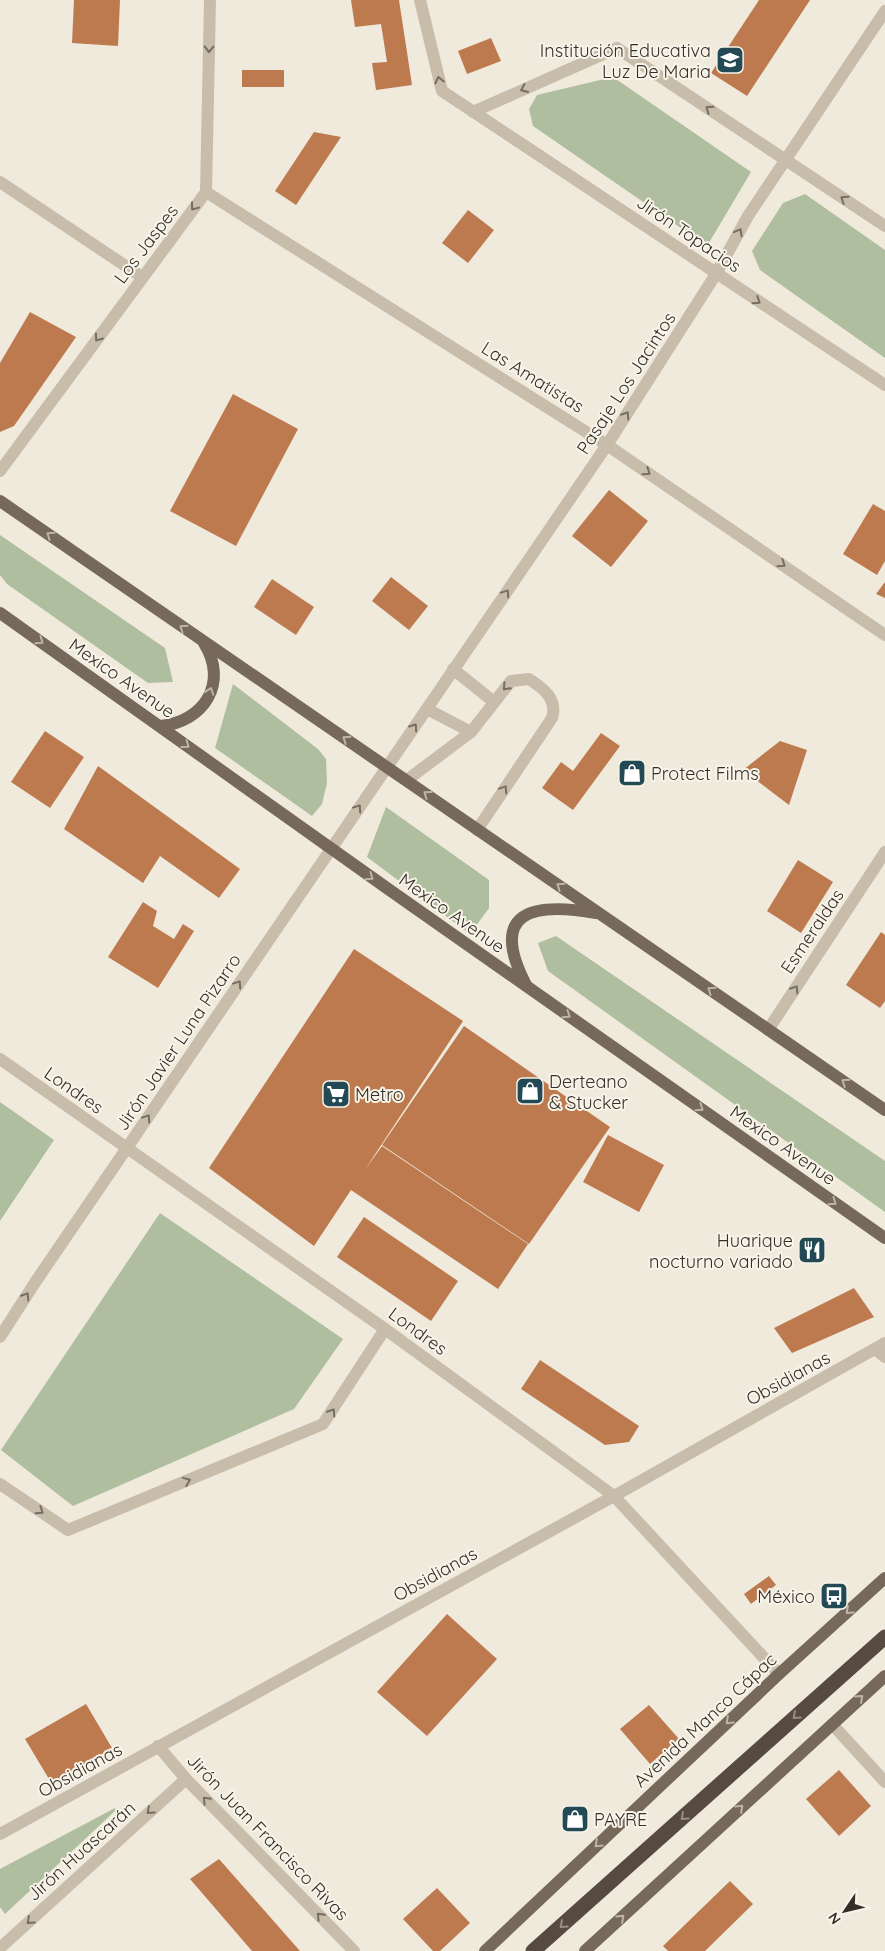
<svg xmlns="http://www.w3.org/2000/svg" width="885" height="1951" viewBox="0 0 885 1951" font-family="Quicksand,sans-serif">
<rect width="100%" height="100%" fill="#f0eadd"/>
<g fill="#afbe9e">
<polygon points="613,77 751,172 707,246 533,126 529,109 537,95"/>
<polygon points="805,194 885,250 885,358 760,270 752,251 783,203"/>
<polygon points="0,535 165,648 173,682 148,683 7,584 0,575"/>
<polygon points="233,684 318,749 326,759 327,783 322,804 312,816 215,748"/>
<polygon points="386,807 489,880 489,908 470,934 367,857"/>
<polygon points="556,936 885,1161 885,1212 548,971 538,943"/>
<polygon points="0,1102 54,1140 0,1221"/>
<polygon points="160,1213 343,1339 294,1409 73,1506 1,1450"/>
<polygon points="115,1808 116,1810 5,1914 0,1907 0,1869"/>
</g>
<g fill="#bd7a4f">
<polygon points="74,0 120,0 118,46 72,43"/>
<polygon points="351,0 399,0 412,85 376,90 372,63 387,62 381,24 355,27"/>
<polygon points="759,0 810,0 747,96 711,73"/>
<polygon points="491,38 501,61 467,74 458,51"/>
<rect x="242" y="70" width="42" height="17"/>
<polygon points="314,132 341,137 296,205 275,191"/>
<polygon points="468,210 494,230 468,263 442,243"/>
<polygon points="30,312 76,337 14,426 0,432 0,363"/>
<polygon points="233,394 298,429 236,546 170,511"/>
<polygon points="609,490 648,521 611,567 572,536"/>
<polygon points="873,504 885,511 885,561 877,575 843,554"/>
<polygon points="391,577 428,606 409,630 372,601"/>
<polygon points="272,579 314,607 296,635 254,607"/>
<polygon points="885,582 885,598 876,594"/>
<polygon points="45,731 84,757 50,808 11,782"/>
<polygon points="601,733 620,746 573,810 542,788 561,762 573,771"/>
<polygon points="780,741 807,750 789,805 743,770"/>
<polygon points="98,766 240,869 219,898 160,856 143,883 64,829"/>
<polygon points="798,860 833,882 801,933 767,911"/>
<polygon points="143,902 157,911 153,926 174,939 183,924 194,931 158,988 108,957"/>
<polygon points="881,932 885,935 885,1001 880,1008 846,985"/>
<polygon points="354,949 463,1021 364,1171 382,1146 528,1244 498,1289 351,1190 314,1246 209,1168"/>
<polygon points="464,1026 610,1127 529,1244 382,1145"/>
<polygon points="608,1135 664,1165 639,1212 583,1182"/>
<polygon points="364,1217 458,1281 431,1321 337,1257"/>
<polygon points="854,1288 874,1317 792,1353 774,1328"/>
<polygon points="540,1360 639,1426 629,1442 605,1445 521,1389"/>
<polygon points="769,1576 776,1585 751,1604 744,1594"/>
<polygon points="447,1614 497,1659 427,1736 377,1692"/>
<polygon points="86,1704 112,1748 52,1784 25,1739"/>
<polygon points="649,1705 679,1739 650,1764 620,1729"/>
<polygon points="839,1770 871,1806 839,1836 806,1799"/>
<polygon points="219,1859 300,1951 252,1951 190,1879"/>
<polygon points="730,1881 753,1904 705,1951 668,1951 663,1946"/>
<polygon points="437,1888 470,1923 440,1951 433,1951 403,1919"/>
</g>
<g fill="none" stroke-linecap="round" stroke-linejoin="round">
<g stroke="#c8bcaa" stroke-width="12">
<polyline points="420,0 442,91 885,385"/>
<polyline points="473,112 617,48 885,226"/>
<polyline points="0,182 142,277"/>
<polyline points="206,192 607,445 885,635"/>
<polyline points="0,471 206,192 210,0"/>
<polyline points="453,669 494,702"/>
<polyline points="427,709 471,732"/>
<path d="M 407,780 L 471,732 L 511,681 L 529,679 C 543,688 558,699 552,718 L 477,830"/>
<polyline points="768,1030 885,852"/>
<polyline points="0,1059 385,1329 614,1496 779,1674"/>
<polyline points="0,1337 36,1281 607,445 716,274 748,216 885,11"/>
<polyline points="875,1349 885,1357"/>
<polyline points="0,1484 68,1530 323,1424 385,1329"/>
<polyline points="832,1724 885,1782"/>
<polyline points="158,1746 186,1779 354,1951"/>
<polyline points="0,1834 614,1496 885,1343"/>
<polyline points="0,1948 186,1779"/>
</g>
<g stroke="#76685b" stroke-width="12">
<polyline points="0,501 885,1110"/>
<polyline points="0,613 391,891 885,1238"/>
<path d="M 160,726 C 204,722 229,683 204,643"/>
<path d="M 526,985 C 488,911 532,902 596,913"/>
<polyline points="485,1951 779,1674 885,1578"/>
<polyline points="585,1951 885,1676"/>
</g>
<polyline stroke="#564a41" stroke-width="15" points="533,1951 885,1637"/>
</g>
<defs><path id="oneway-chevron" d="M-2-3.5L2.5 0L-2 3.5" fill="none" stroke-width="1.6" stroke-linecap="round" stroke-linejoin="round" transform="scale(1.25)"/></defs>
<g stroke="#776e63">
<use href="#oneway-chevron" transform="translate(209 49) rotate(91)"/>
<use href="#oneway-chevron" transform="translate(439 80) rotate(-103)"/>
<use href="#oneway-chevron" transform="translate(524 89) rotate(156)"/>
<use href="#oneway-chevron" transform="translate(709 109) rotate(-146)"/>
<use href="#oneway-chevron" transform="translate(844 199) rotate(-146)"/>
<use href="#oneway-chevron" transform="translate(194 207) rotate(127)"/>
<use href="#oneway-chevron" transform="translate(739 232) rotate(-61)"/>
<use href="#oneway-chevron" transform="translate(757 301) rotate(33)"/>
<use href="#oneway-chevron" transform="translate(98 338) rotate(126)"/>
<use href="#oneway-chevron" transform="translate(626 415) rotate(-57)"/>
<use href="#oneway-chevron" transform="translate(647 472) rotate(34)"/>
<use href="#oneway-chevron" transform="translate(782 564) rotate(34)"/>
<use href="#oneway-chevron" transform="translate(506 593) rotate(-56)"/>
<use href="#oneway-chevron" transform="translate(506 687) rotate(133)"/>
<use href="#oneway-chevron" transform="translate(414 727) rotate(-55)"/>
<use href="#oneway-chevron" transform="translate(504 789) rotate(-56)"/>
<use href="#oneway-chevron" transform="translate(358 808) rotate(-56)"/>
<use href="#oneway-chevron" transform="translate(238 984) rotate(-56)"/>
<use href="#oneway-chevron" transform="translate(795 989) rotate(-57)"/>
<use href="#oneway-chevron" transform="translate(147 1118) rotate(-56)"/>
<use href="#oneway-chevron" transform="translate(26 1296) rotate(-57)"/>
<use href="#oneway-chevron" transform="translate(332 1412) rotate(-57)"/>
<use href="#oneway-chevron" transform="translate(187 1481) rotate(-22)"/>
<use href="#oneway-chevron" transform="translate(40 1511) rotate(34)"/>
<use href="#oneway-chevron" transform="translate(206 1800) rotate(-134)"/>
<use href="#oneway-chevron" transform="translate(150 1811) rotate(138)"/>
<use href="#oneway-chevron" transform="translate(320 1916) rotate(-134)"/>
<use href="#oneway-chevron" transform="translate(30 1921) rotate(138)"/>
</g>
<g stroke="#beb5a9">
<use href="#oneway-chevron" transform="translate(50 535) rotate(-145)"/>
<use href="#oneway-chevron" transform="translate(183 628) rotate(-145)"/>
<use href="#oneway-chevron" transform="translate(40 641) rotate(35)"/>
<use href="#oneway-chevron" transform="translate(210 691) rotate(-71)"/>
<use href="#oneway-chevron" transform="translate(346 739) rotate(-146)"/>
<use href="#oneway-chevron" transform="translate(186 745) rotate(36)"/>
<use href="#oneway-chevron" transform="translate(427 794) rotate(-144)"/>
<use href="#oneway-chevron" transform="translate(370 877) rotate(35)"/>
<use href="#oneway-chevron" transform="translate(560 886) rotate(-146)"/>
<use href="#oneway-chevron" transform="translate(711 990) rotate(-145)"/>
<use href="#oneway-chevron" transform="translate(567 1015) rotate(35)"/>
<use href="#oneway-chevron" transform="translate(845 1082) rotate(-146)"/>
<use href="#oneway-chevron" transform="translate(700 1108) rotate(35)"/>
<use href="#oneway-chevron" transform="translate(833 1202) rotate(35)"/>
<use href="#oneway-chevron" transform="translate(849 1611) rotate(138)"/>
<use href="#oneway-chevron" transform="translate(860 1698) rotate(-42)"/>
<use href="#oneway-chevron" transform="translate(729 1721) rotate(137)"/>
<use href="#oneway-chevron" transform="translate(740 1808) rotate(-43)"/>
<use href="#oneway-chevron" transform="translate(598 1844) rotate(137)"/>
<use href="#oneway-chevron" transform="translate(621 1918) rotate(-43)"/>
</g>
<g stroke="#978e84">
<use href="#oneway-chevron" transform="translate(796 1716) rotate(138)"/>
<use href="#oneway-chevron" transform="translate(684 1817) rotate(138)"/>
<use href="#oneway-chevron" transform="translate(563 1925) rotate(138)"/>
</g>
<defs>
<symbol id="school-square" viewBox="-11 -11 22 22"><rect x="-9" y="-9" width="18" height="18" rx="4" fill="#224954" stroke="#f8f4e9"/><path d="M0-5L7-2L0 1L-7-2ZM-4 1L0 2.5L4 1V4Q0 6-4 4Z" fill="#fff"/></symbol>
<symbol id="shop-square" viewBox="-11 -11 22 22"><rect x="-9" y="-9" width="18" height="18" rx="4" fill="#224954" stroke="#f8f4e9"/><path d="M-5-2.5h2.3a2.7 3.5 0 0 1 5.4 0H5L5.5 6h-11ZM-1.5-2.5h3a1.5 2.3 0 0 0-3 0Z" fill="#fff"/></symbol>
<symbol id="supermarket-square" viewBox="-11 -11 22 22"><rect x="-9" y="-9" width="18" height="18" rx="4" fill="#224954" stroke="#f8f4e9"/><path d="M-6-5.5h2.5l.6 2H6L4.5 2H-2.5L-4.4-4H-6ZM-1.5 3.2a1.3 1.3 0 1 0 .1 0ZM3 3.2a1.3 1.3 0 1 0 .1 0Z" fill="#fff"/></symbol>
<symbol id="restaurant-square" viewBox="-11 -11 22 22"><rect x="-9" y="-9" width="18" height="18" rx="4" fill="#224954" stroke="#f8f4e9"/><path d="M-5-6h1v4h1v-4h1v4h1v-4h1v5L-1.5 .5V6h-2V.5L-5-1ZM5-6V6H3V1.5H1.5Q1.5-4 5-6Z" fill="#fff"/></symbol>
<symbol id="bus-square" viewBox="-11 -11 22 22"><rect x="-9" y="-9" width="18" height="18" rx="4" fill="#224954" stroke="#f8f4e9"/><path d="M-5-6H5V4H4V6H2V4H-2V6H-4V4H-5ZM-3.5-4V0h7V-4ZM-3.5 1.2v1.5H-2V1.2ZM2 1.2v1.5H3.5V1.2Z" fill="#fff"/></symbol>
</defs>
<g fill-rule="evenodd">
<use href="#school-square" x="714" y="44" width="32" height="32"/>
<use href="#shop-square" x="616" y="757" width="32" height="32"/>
<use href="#shop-square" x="514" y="1075" width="32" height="32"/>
<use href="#supermarket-square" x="320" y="1078" width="32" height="32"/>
<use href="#restaurant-square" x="796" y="1234" width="32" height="32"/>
<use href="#bus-square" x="818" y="1580" width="32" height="32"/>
<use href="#shop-square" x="559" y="1803" width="32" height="32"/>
</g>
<g text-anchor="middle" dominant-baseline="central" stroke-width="4" stroke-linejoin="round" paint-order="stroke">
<g font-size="18" fill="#352f29" stroke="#f8f4e9" text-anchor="start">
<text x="711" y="50" text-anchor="end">Institución Educativa<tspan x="711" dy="21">Luz De Maria</tspan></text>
<text x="651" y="773">Protect Films</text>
<text x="549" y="1081">Derteano<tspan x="549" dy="21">&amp; Stucker</tspan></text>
<text x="355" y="1094">Metro</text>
<text x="793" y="1240" text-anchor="end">Huarique<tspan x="793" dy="21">nocturno variado</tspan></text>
<text x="815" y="1596" text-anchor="end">México</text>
<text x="594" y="1819">PAYRE</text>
</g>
<g font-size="18" fill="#352f29" stroke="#f8f4e9">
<text transform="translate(689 234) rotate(34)">Jirón Topacios</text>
<text transform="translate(146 244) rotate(-53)">Los Jaspes</text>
<text transform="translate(533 377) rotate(32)">Las Amatistas</text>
<text transform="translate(626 383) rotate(-57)">Pasaje Los Jacintos</text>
<text transform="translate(122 678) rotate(35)">Mexico Avenue</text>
<text transform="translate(452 913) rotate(35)">Mexico Avenue</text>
<text transform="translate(812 931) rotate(-56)">Esmeraldas</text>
<text transform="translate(178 1042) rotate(-56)">Jirón Javier Luna Pizarro</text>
<text transform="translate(74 1090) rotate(35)">Londres</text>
<text transform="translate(783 1145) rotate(35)">Mexico Avenue</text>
<text transform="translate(418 1331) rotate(36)">Londres</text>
<text transform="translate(788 1378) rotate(-29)">Obsidianas</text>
<text transform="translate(435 1574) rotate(-29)">Obsidianas</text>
<text transform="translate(705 1720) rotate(-43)">Avenida Manco Cápac</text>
<text transform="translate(80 1770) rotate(-29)">Obsidianas</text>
<text transform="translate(268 1837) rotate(46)">Jirón Juan Francisco Rivas</text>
<text transform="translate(81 1851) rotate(-42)">Jirón Huascarán</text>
</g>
</g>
<g transform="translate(845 1911) rotate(235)" stroke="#f8f4e9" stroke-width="4" paint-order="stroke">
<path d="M0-4L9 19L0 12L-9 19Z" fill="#352f29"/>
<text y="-8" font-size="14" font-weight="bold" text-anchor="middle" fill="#352f29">N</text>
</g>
</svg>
